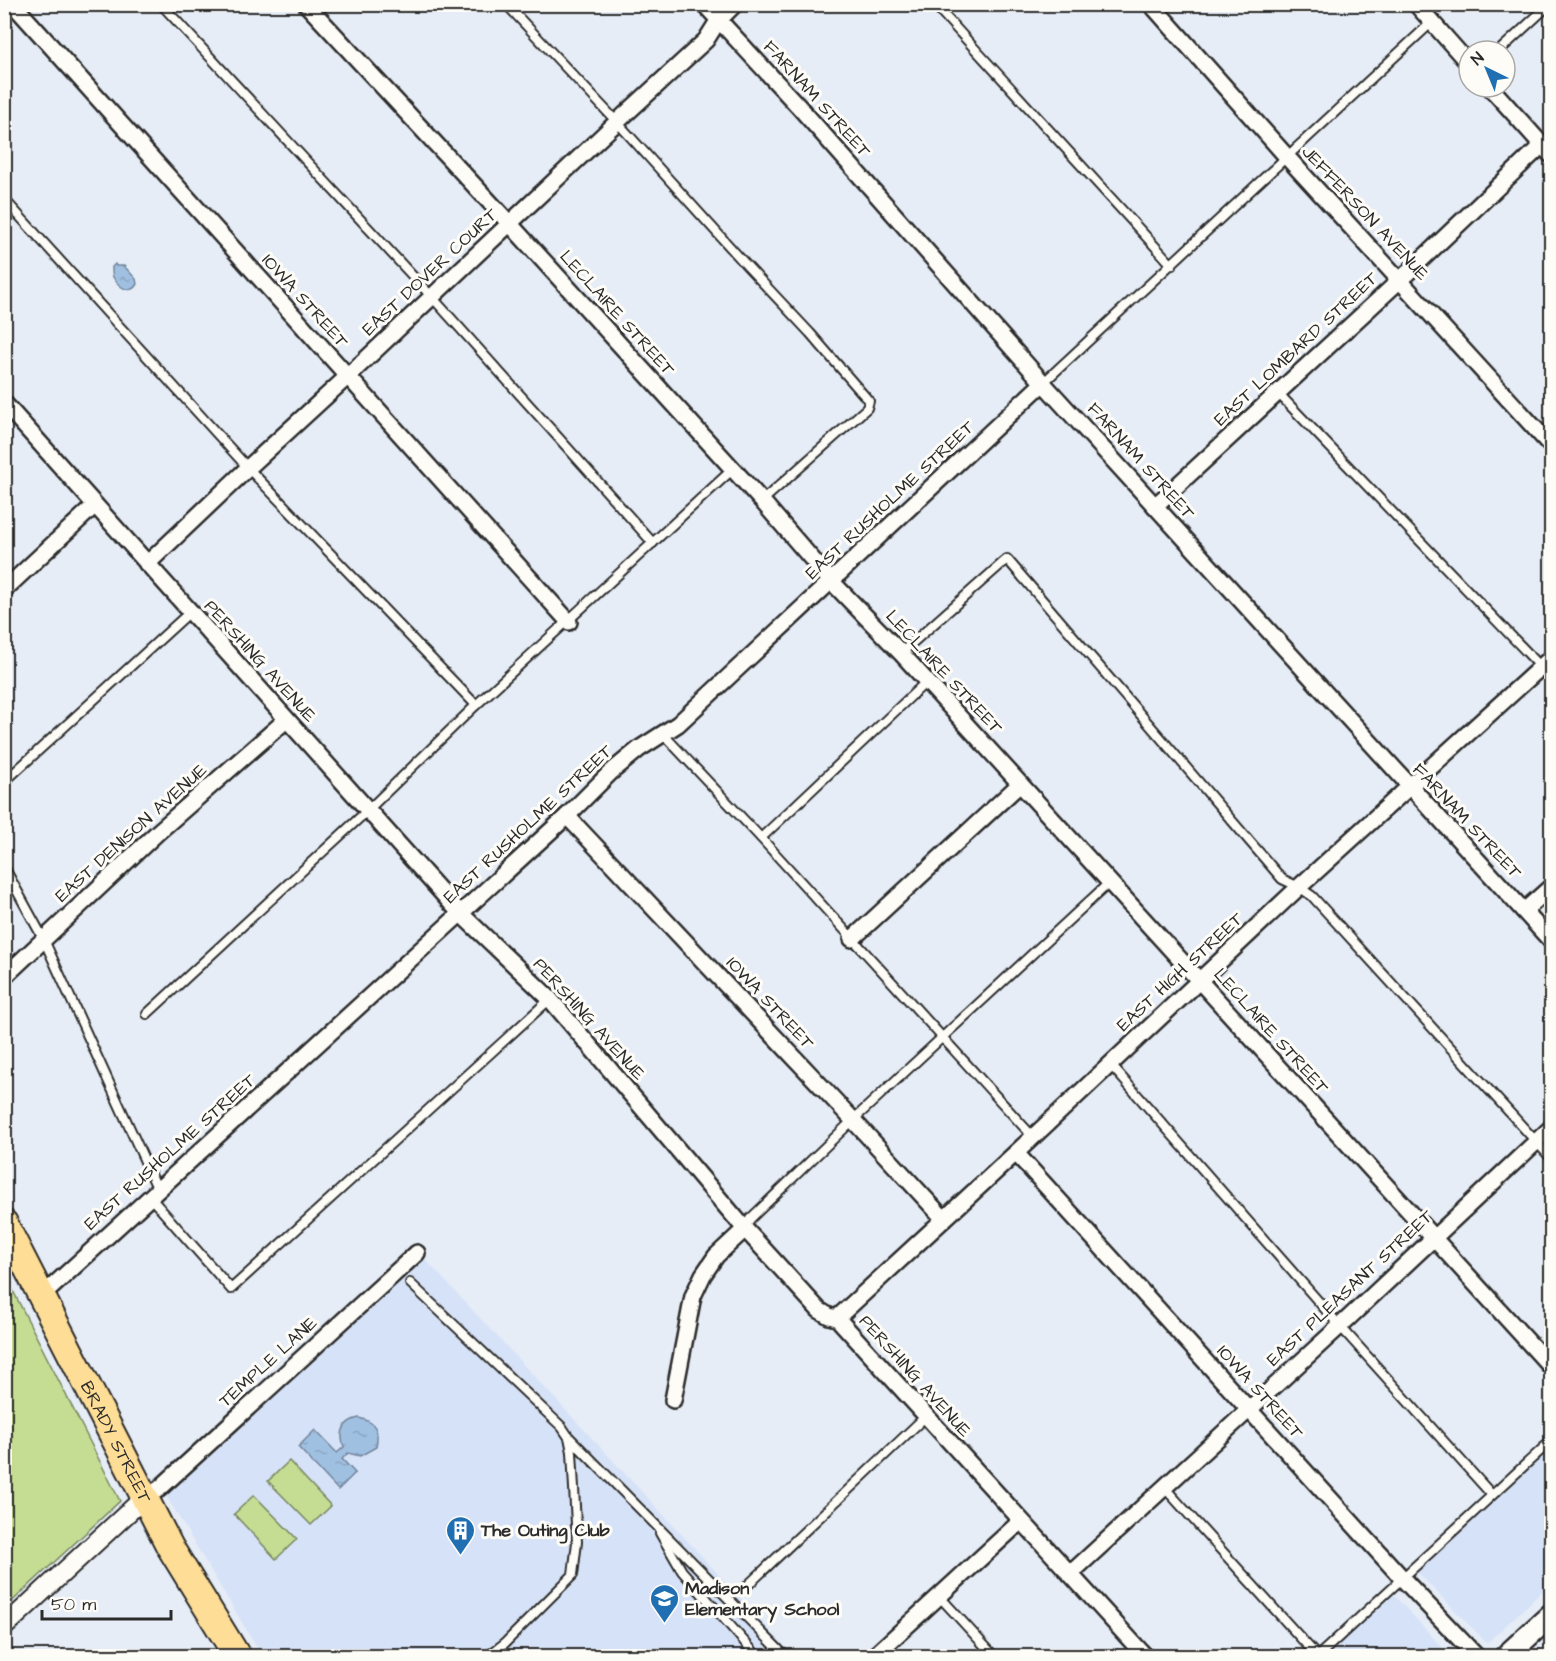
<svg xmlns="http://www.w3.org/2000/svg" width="1556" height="1661" viewBox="0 0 1556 1661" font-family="'Architects Daughter',sans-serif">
<defs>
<pattern id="water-ripples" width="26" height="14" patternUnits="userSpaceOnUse" patternTransform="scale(1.5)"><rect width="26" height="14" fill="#a0c0e2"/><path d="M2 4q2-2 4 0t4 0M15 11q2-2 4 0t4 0" fill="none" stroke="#8aa5c2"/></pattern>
</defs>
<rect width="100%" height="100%" fill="#e6edf7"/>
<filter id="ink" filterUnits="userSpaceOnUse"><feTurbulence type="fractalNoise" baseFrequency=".0167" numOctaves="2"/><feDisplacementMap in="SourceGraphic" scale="12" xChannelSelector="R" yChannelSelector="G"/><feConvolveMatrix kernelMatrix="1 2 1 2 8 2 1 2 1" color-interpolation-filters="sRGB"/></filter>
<g filter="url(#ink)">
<g fill="#d6e2f7">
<polygon points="423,1257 698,1552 793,1656 262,1656 165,1494"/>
<polygon points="1551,1447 1551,1583 1487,1643 1416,1571"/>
<polygon points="1392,1593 1450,1656 1325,1656"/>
</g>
<g fill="#c4dd93" stroke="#78845f" stroke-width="1.5">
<polygon points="4,1273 120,1501 5,1608 4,1608"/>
<polygon points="289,1461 331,1506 311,1525 268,1481"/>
<polygon points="254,1495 297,1539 276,1559 234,1514"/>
</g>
<g fill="url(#water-ripples)" stroke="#718499" stroke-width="1.5">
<path d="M 115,264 L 116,266 L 124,266 L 136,279 L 137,284 C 130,296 118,286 113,277 C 112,274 112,268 112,267 Z"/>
<path d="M 359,1418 C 377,1422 379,1431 376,1447 L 360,1456 L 348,1453 L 342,1459 L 355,1473 L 338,1490 L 298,1447 L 315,1430 L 337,1453 L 344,1447 C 339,1433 343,1421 359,1418 Z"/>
</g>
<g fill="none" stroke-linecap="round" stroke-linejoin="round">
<defs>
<g id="service">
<polyline points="161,4 432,297 653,543"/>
<polyline points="506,4 617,122 748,267 810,333 869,401 867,408 762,501"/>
<polyline points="934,4 1172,265"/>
<polyline points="1499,51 1550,4"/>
<polyline points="4,199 248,468 476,705"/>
<polyline points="1043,383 1432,22"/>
<polyline points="1278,393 1541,667"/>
<polyline points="901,653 1007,559 1282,879 1299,887 1312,896 1552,1159"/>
<polyline points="663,734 761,838 1033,1137"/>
<polyline points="4,782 190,612"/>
<polyline points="761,838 926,682"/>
<polyline points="4,867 44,940 158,1190"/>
<polyline points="147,1014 368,810 476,705 733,469"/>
<polyline points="1110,1064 1340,1326 1492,1495"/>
<polyline points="150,1197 231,1289 550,999"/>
<polyline points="745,1229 750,1219 853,1120 1110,882"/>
<polyline points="410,1283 562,1427 568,1436 785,1656"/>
<polyline points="1164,1487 1317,1656"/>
<polyline points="660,1533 682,1571 757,1656"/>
<polyline points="748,1585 926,1416"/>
<polyline points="940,1597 994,1656"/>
<polyline points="488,1656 505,1643 573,1575 577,1542 572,1452 569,1437"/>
<polyline points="1318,1656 1552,1440"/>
</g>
<g id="minor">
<polyline points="13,4 569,622"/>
<polyline points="306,4 510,224 762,501 831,581 901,653 1552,1368"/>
<polyline points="704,4 800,108 1043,383 1552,942"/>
<polyline points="1151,4 1287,157 1552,447"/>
<polyline points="1416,4 1469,64"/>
<polyline points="1490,87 1552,156"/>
<polyline points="4,403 460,913 550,999 745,1229 819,1310 829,1316 837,1318 1145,1656"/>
<polyline points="1155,506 1400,280 1542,145"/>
<polyline points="147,564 248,468 347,377 617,122 706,40 718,21 735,4"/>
<polyline points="4,590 95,505"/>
<polyline points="567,816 853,1120 944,1219"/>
<polyline points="1524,911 1552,886"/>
<polyline points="852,939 1020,784"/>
<polyline points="4,977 158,832 286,720"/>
<polyline points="1016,1153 1402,1578 1476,1656"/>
<polyline points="42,1296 567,816 611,772 639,749 678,724 1043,383"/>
<polyline points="837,1318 1033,1137 1299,887 1552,657"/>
<polyline points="673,1400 693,1296 703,1275 716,1256 745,1229"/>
<polyline points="145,1497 159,1489 417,1253"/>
<polyline points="1070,1574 1340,1326 1552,1127"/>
<polyline points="874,1656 1021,1521"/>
</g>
<polyline id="tertiary" points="4,1627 145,1497"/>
<polyline id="secondary" points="1506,1656 1552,1614"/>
<g id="trunk">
<path id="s1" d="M 4,1223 L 170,1547 L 237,1656"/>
</g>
</defs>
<use href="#service" stroke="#2b2b2b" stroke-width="12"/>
<use href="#minor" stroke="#2b2b2b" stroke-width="20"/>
<use href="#tertiary" stroke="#2b2b2b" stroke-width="22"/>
<use href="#secondary" stroke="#2b2b2b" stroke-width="26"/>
<use href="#trunk" stroke="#2b2b2b" stroke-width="30"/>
<use href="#service" stroke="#fdfcf7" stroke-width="8"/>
<use href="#minor" stroke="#fdfcf7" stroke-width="15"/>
<use href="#tertiary" stroke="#fdfcf7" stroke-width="18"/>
<use href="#secondary" stroke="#fdfcf7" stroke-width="21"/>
<use href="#trunk" stroke="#fedd96" stroke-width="26"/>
</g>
</g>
<defs>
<symbol id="building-pin" viewBox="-11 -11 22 30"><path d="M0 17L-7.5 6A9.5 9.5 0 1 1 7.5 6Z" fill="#1f6fb2" stroke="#fdfcf7"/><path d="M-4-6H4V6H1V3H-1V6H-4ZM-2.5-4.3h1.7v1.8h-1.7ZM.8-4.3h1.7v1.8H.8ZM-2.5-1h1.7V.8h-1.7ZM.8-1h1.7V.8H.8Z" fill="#fff"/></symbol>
<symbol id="school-pin" viewBox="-11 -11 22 30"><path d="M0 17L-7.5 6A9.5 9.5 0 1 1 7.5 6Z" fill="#1f6fb2" stroke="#fdfcf7"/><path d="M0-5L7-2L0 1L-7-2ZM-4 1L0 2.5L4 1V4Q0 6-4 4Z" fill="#fff"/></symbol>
</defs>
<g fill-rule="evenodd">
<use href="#building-pin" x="444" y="1514" width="33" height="45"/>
<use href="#school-pin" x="648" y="1582" width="33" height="45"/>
</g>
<g text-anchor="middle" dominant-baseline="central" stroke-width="6" stroke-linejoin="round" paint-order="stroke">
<g font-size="18" fill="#2b2b2b" stroke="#fdfcf7">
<text transform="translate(817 99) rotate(48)">FARNAM STREET</text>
<text transform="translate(1365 213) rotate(47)">JEFFERSON AVENUE</text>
<text transform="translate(430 272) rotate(-43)">EAST DOVER COURT</text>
<text transform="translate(305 301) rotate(48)">IOWA STREET</text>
<text transform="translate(617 313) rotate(48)">LECLAIRE STREET</text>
<text transform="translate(1296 349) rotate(-43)">EAST LOMBARD STREET</text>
<text transform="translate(1141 461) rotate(48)">FARNAM STREET</text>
<text transform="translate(890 500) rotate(-43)">EAST RUSHOLME STREET</text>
<text transform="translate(260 661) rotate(48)">PERSHING AVENUE</text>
<text transform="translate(944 672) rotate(47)">LECLAIRE STREET</text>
<text transform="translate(1467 821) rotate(47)">FARNAM STREET</text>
<text transform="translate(528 824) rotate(-43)">EAST RUSHOLME STREET</text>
<text transform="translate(131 833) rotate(-42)">EAST DENISON AVENUE</text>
<text transform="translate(1180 972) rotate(-43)">EAST HIGH STREET</text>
<text transform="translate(770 1003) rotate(47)">IOWA STREET</text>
<text transform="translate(589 1019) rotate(48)">PERSHING AVENUE</text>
<text transform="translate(1271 1031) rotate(48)">LECLAIRE STREET</text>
<text transform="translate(170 1152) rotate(-42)">EAST RUSHOLME STREET</text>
<text transform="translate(1350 1288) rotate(-43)">EAST PLEASANT STREET</text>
<text transform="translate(268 1362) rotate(-42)">TEMPLE LANE</text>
<text transform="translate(915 1376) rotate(48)">PERSHING AVENUE</text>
<text transform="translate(1260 1392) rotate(48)">IOWA STREET</text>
<text stroke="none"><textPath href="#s1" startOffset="246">BRADY STREET</textPath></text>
</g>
<g font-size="18" font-weight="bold" fill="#2b2b2b" stroke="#fdfcf7" text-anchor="start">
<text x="481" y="1530">The Outing Club</text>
<text x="685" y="1588">Madison<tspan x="685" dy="21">Elementary School</tspan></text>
</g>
</g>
<rect width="1556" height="1661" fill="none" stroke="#fdfcf7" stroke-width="24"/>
<rect x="12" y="12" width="1532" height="1637" fill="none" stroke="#2b2b2b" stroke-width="2" filter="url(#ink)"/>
<g transform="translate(1487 69) rotate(317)"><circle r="28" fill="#fdfcf7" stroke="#a9a8a5" stroke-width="1.5"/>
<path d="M0-4.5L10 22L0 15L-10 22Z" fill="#1f6fb2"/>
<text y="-9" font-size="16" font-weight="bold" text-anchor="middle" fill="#2b2b2b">N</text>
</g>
<path d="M42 1610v9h129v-9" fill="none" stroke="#2b2b2b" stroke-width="3"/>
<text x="51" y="1610" font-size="18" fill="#2b2b2b" stroke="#fdfcf7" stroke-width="4.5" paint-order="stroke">50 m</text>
</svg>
